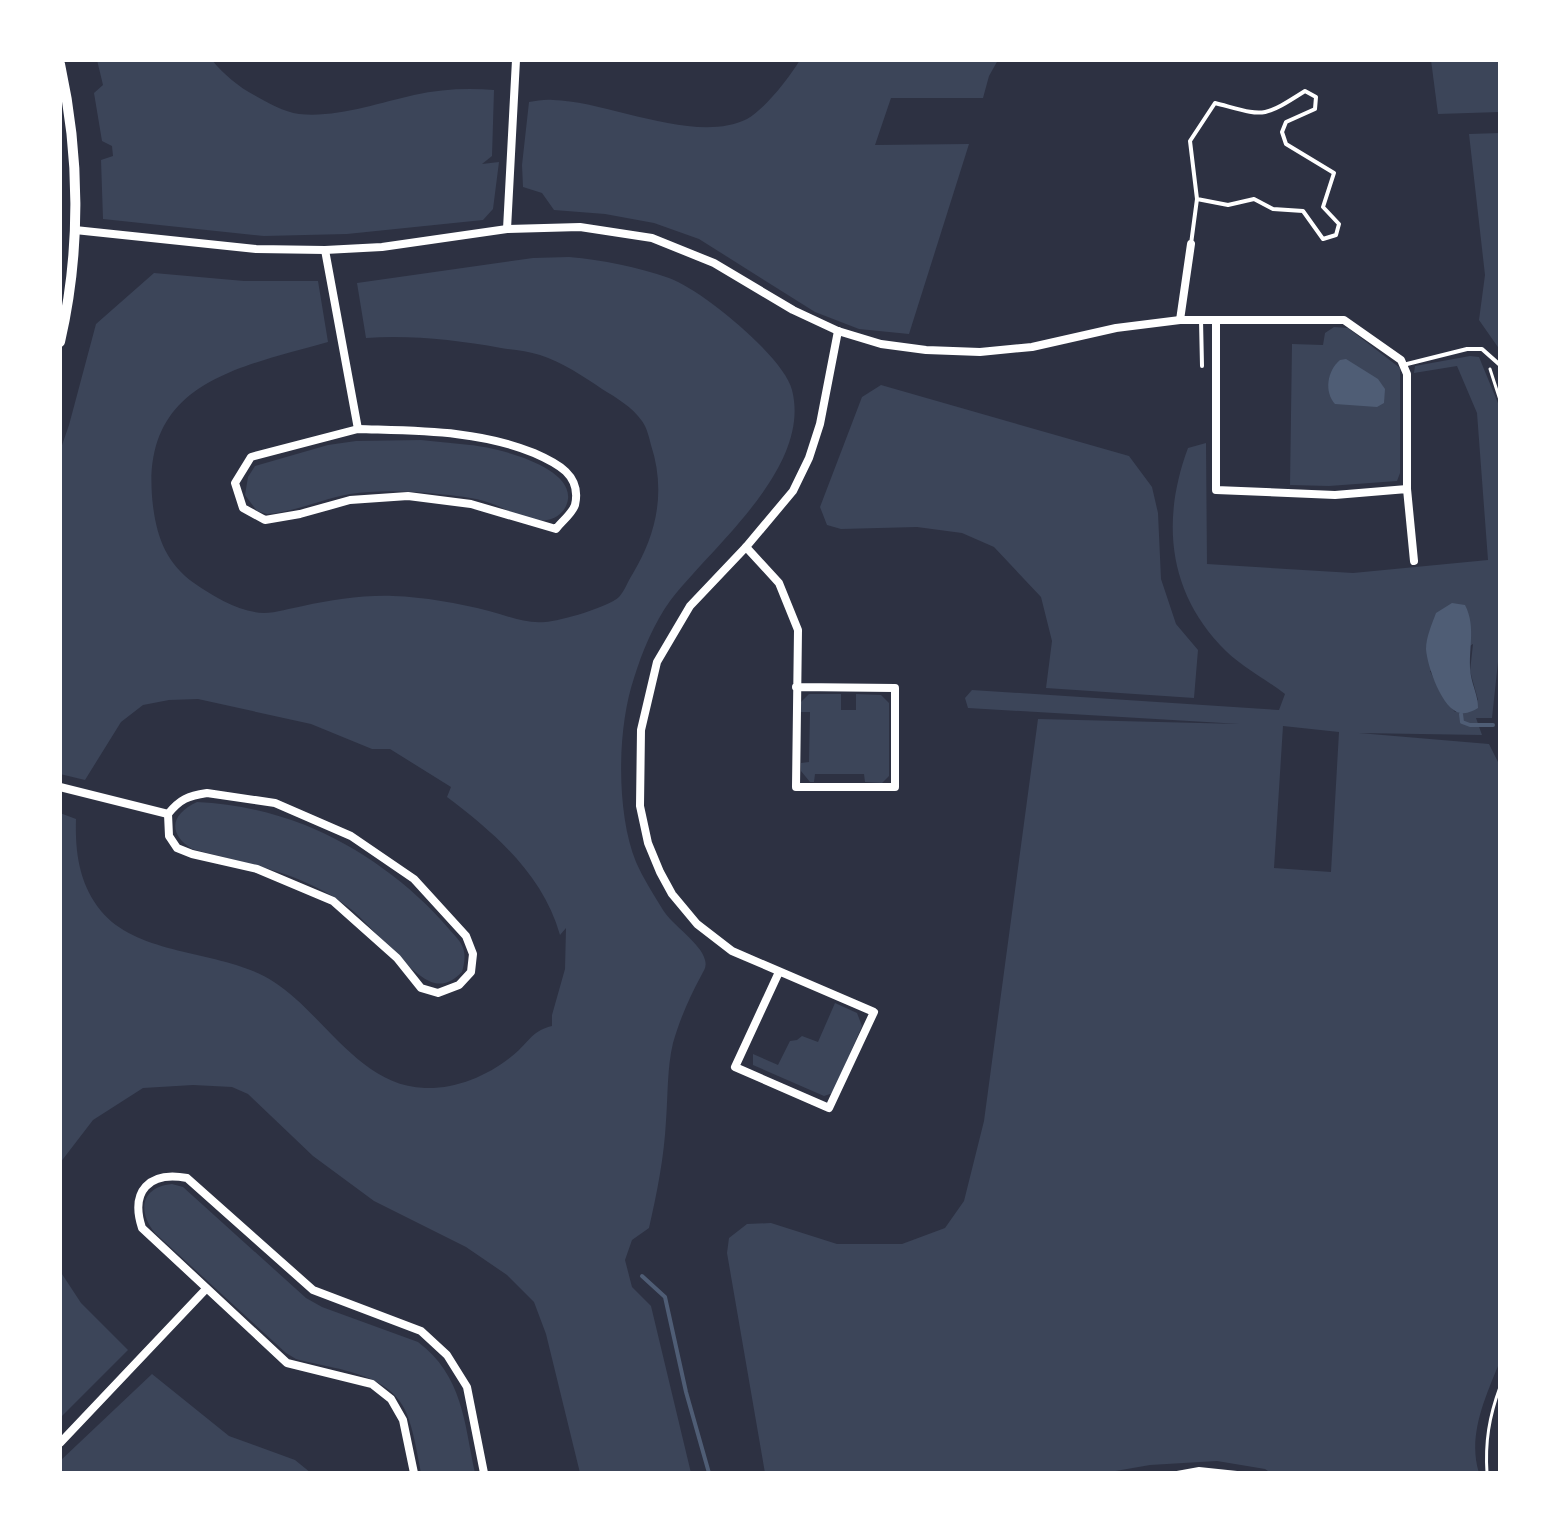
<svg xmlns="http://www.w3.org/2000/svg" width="1560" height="1533" viewBox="0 0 1560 1533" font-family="'Nunito Sans',sans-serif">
<rect width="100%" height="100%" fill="#2d3142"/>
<g fill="#3c4559" fill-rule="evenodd">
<path d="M 97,60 L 212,60 C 223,74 239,87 254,95 C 268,103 284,112 299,114 C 337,118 378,103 414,95 C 441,89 467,88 494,90 L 492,156 L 482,164 L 499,162 L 493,209 L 483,220 L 347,234 L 264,236 L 103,219 L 101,160 L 113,156 L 112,146 L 102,141 L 94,93 L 103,85 Z"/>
<path d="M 800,60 L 998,60 L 989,76 L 983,98 L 891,98 L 875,145 L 969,144 L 909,334 L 859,329 L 815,312 L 699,239 L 654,223 L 605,214 L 554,210 L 542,193 L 523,187 L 522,165 L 529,102 C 537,101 545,99 553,100 C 608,101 695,145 747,119 C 765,109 789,78 800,60 Z"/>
<polygon points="1431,60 1500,60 1500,112 1438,114"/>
<polygon points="1500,133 1500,350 1479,320 1485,275 1469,134"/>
<path d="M 569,257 C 603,260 637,267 669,278 C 701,289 784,357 792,390 C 812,468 712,546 670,601 C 654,623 642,652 634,678 C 617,728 616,813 636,862 C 643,878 654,895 663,910 C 672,925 701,943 705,960 C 707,967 704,970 701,976 C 689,998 680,1019 673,1043 C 667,1068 668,1096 666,1121 C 664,1158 657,1193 649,1228 L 632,1240 L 625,1260 L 632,1287 L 651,1306 L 691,1473 L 580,1473 L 546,1334 L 534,1302 L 507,1275 L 466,1247 L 374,1201 L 313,1156 L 248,1094 L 232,1087 L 193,1085 L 143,1088 L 93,1120 L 60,1163 L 60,813 L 76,819 C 75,852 79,884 101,911 C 140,958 224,949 274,982 C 324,1014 359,1086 425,1088 C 459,1089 494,1073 519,1050 C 531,1038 535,1030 552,1026 L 552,1015 L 565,969 L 566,928 L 560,935 C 543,875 496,834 447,797 L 451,787 L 390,749 L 372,749 L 311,724 L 198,699 L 169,700 L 143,705 L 121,722 L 85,780 L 60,774 L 60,451 L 69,425 L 96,324 L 154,273 L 244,281 L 318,281 L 328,342 C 236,368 138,383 153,506 C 157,538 167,564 194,583 C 214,597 239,612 264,613 C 276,613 291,608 303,606 C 332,600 362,595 393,596 C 424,597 458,603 489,611 C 508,616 526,624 545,622 C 561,621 608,607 619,597 C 624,592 628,581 632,575 C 657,534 666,491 651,445 C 649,437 647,428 642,421 C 632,407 617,398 602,389 C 583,376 562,362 540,355 C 528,351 514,350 501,348 C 456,340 412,335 366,338 L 357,283 L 533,258 Z"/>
<polygon points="1334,327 1348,328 1400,368 1400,473 1397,481 1329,486 1290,485 1292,344 1323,345 1325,333"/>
<path d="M 1470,356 L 1479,357 L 1500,408 L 1500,643 L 1492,718 L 1476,718 L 1482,735 L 1359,733 L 1489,744 L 1500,766 L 1500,1361 C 1486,1396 1467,1435 1479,1473 L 1271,1473 L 1265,1469 L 1217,1461 L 1150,1465 L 1104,1473 L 765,1473 L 727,1253 L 729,1238 L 747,1224 L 771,1223 L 837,1244 L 902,1244 L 945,1228 L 964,1201 L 984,1121 L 1038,719 L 1240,724 L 968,708 L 965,698 L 972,690 L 1279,710 L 1285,694 C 1264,678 1237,664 1220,645 C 1167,588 1162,518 1188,448 L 1206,443 L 1207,564 L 1353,573 L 1488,560 L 1477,413 L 1457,366 L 1414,373 L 1415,366 ZM 1473,644 L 1470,671 L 1478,700 L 1455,712 L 1443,697 L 1430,671 ZM 1283,726 L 1339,732 L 1331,872 L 1274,868 Z"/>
<polygon points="881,385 1129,456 1152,487 1158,513 1161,579 1176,624 1198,650 1194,698 1046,688 1052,641 1041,597 994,547 962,533 917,527 841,529 827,525 820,507 862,397"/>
<path d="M 421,440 C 437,442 454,443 470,445 C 495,447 583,468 566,506 C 563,513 555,519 547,520 C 527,524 503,506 484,501 C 466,496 447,495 429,493 C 404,491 375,490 350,494 C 322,499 295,512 267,514 L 257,511 L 245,495 L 248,477 L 255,466 L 328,445 L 356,441 Z"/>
<polygon points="809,694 841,694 841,710 856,710 856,694 881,695 889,703 889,776 882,783 865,782 864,774 815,774 814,782 810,782 801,771 801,763 809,762 810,712 801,712 801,702"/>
<path d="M 197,802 C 235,804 269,811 305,825 C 358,846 412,885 449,929 C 454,935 461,941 463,948 C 466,956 464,965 462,972 C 452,982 442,987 429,981 C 408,971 373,928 352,910 C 306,873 248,864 192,849 C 167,833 171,814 197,802 Z"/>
<polygon points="835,1003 857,1013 862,1026 833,1093 824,1096 753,1065 753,1054 778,1065 790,1041 797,1040 802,1036 818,1042"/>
<path d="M 172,1184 L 183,1187 L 306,1298 L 322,1307 L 418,1342 C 463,1376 464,1422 475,1473 L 421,1473 C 417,1453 414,1431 406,1412 C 389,1372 332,1369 296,1359 L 286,1353 L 155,1233 C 137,1211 141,1187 172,1184 Z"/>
<polygon points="60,1271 81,1303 128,1350 60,1418"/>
<polygon points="152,1374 229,1436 295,1460 311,1473 60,1473 60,1461"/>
</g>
<g fill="#4f5d75">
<path d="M 1346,359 L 1378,379 L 1385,389 L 1384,403 L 1377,407 L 1335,404 C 1324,392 1327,371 1340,360 Z"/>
<path d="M 1452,603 L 1465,605 C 1477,628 1467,652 1471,676 C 1473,687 1478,696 1478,708 C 1473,711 1467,714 1461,713 C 1442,711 1427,665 1426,649 C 1426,637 1432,624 1436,613 Z"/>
</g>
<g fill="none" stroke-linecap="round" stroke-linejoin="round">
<g stroke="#4f5d75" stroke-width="4">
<polyline points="1461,714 1462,722 1470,725 1493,725"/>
<polyline points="642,1276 665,1297 686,1392 709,1473"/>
</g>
<g stroke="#fff" stroke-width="3">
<polyline points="1490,369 1500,400"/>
<path d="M 1487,1473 C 1485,1442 1489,1417 1500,1387"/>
</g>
<g stroke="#fff" stroke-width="4">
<path d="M 1191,244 L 1197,199 L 1228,205 L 1254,199 L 1273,209 L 1303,211 L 1323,239 L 1336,235 L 1339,224 L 1323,207 L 1334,173 L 1286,144 L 1282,132 L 1286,122 L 1315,109 L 1316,97 L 1305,91 C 1261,119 1265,116 1215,103 L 1190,141 L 1197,199"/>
<polyline points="1201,320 1202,366"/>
<polyline points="1403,365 1467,349 1482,349 1500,365"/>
<polyline points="1177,1473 1199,1469 1237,1473"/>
</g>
<g stroke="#fff" stroke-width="8">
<polyline points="507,229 516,60"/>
<polyline points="75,230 256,249 325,250 382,247 507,229 580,227 652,238 714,263 793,310 838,331 881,344 926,350 980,352 1032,347 1116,328 1180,320 1344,320 1401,360 1407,374 1407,489"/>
<polyline points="325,250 358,429"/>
<polyline points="1180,320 1191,244"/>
<polyline points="1216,320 1216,490 1335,495 1407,489 1414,561"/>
<path d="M 358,429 C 419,431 478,430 534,453 C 557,463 582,475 575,505 C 572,514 561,522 556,529 L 471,504 L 408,496 L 350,500 L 300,514 L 265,520 L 243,508 L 235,483 L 251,457 Z"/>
<polyline points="746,547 779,583 798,630 796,787 895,787 895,688 796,687"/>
<polyline points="60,787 168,814"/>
<path d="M 207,793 L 275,803 L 351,836 L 414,879 L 466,936 L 473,954 L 471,972 L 459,985 L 438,993 L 421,988 L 397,958 L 333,901 L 257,869 L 192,854 L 177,848 L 169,836 L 168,814 C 180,799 188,796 207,793 Z"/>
<polyline points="779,972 735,1067 829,1108 874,1012 732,951 697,924 672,894 660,872 648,843 640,806 641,730 657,662 690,606 746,547 793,491 809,458 820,424 838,331"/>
<polyline points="60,1443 206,1289"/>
<path d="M 414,1473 L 403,1420 L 391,1399 L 372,1384 L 287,1363 L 142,1228 C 130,1191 149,1171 187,1178 L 313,1290 L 421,1331 L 447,1355 L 467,1387 L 484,1473"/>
</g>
<path stroke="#fff" stroke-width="10" d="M 60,64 C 80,155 81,251 60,342"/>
</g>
<rect width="1560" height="1533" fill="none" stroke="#ffffff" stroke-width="124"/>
</svg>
